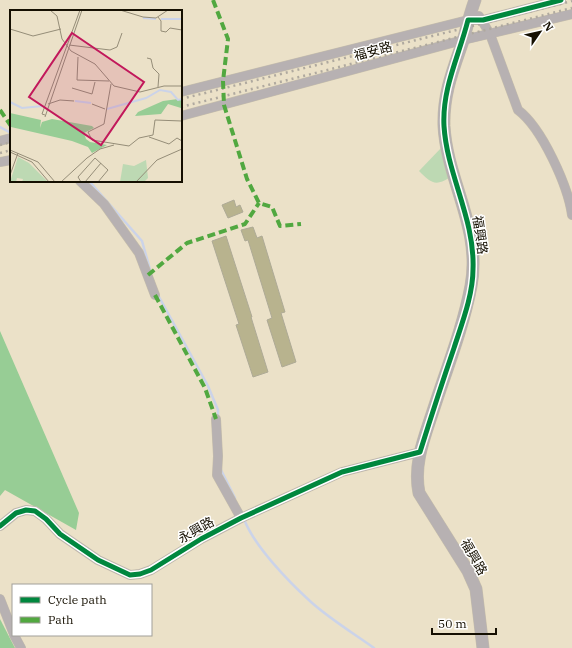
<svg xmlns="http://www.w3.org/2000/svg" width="572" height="648" viewBox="0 0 572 648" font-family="'IBM Plex Serif','Noto Sans TC',serif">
<rect width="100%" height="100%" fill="#ebe1c8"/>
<path fill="#bdd9b3" d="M 442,147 L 449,178 C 435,187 430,182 419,171 Z"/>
<g fill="#97cd95">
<polygon points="0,331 79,513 76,530 5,490 0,496"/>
<polygon points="0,619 15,648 0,648"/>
</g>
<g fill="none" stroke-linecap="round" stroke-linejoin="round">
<g stroke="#cbd3e9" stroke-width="2.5">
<polyline points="0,127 11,133"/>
<polyline points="89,181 142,241 151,273"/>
<polyline points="158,295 208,386 218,410 218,417"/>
<polyline points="221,470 235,498"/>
<path d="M 244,519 C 254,546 289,582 311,602 C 330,619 353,633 374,648"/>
</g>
</g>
<g fill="#b8b38e" stroke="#aeaa96">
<polygon points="234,200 236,207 240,205 243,212 228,218 222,205"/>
<polygon points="253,227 257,238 262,236 285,312 281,313 296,362 282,367 267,320 272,318 248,240 245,241 241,230"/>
<polygon points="226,236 252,317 251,317 268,372 253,377 236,325 239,324 212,241"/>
</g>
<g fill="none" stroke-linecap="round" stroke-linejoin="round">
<defs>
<g id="minor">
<path d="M 479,16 L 490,34 L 518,110 C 542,128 568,186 572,215"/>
<polyline points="181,92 468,20 483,20 561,0"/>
<polyline points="181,116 463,40 572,14"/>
<polyline points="0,141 11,138"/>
<polyline points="0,162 11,160"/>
<polyline points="80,181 104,204 139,253 155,295"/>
<polyline points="216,419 218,456 217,475 241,518"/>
<polyline points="0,526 16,513 26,510 35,511 46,519 60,534 98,560 130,575 140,574 151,570 201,539 241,518 342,472 420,452"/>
<polyline points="0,599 13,632"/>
<polyline points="14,635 21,648"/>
</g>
<path id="tertiary" d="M 475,0 C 470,13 467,27 463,41 C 453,70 443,94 444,126 C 447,181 482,229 471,286 C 463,328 447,368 434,408 C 425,436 413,463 419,493 L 468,571 L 476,589 L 483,648"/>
</defs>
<use href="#minor" stroke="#c6beab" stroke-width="10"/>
<use href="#tertiary" stroke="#c6beab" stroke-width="13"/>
<use href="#minor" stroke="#b7b1b2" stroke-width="9"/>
<use href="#tertiary" stroke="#b7b1b2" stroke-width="12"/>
<g stroke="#afa99f" stroke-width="2.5" stroke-dasharray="2 4" stroke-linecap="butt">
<polyline points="181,99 572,1"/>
<polyline points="181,107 572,8"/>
<polyline points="0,145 11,142"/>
<polyline points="0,153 11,150"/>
</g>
<g stroke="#51a840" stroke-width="4" stroke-dasharray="8 4" stroke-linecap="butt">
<polyline points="213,0 228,39 223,81 224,105 247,179 259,203 272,207 280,226 301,224"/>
<polyline points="0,110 11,126"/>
<polyline points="148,275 187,243 245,224 259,203"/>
<polyline points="155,295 205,388 216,419"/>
</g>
<defs>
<path id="cycleway" d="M 0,526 L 16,513 L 26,510 L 35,511 L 46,519 L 60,534 L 98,560 L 130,575 L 140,574 L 151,570 L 201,539 L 241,518 L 342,472 L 420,452 C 431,417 442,383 454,348 C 462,323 473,295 473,269 C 475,219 447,175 444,126 C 442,88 459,56 468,20 L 483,20 L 561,0"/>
</defs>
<use href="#cycleway" stroke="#fff" stroke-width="8"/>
<use href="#cycleway" stroke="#00873e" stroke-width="5"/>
</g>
<g text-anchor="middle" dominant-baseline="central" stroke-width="3" stroke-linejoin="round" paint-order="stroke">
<g font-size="13" fill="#150f01" stroke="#fff">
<text transform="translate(373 51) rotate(-15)">福安路</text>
<text transform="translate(480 235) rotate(82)">福興路</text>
<text transform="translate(196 530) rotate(-29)">永興路</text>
<text transform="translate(474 557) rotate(60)">福興路</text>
</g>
</g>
<g transform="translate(10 10)">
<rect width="172" height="172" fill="#ebe1c8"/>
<path d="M 8,147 L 19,153 L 38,172 L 12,172 L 13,169 L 7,168 L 6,172 L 0,172 ZM 136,150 L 138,168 L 134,172 L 110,172 L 113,154 L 124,156 Z" fill="#bdd9b3"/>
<path d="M 168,89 L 172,90 L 172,104 L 171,98 L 158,94 L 151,104 L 125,106 L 128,102 L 153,91 ZM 0,103 L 31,110 L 30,118 L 32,112 L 42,109 L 82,116 L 84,118 L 74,123 L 76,129 L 80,132 L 97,135 L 82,143 L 78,137 L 62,131 L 1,117 Z" fill="#97cd95"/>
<path fill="none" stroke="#cbd3e9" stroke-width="2" d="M 133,8 L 146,9M 151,9 L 172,9M 65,91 L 81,93M 0,92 L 12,98 L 33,96M 97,99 L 136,88 L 150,80 L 161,82 L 168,90 L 172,89"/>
<path fill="none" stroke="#958d78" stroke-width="1" d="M 40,0 L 47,6 L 52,29 L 61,41 L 85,54 L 104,76 L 130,82 L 154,76 L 172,76M 110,0 L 133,7 L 146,8 L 158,0M 148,7 L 151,11 L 151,21 L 156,22 L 160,18 L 172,20M 0,19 L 23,26 L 51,19M 59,35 L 100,40 L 107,37 L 112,23M 68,47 L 67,70 L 99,71M 137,48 L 141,49 L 143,58 L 149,64 L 148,77M 101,74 L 94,114 L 78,122 L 82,130 L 119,136 L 129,128 L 143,125 L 145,110 L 172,111M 62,78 L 82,84 L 85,72M 38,94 L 50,90 L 64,91M 82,94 L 95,99M 35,105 L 32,104 L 70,0M 35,107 L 72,0M 139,127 L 159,134 L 167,128 L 172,131M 0,140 L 28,152 L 45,172M 0,142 L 22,152 L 39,172M 0,165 L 8,143M 51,172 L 77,148 L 90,139 L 104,135M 71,172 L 68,167 L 85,148 L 98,160 L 88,172M 75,172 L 91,153M 126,172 L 147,150 L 172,139"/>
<path fill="#c2185b" fill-opacity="0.15" stroke="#c2185b" stroke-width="2" d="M 62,23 L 134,72 L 91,135 L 19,87 Z"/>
<rect width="172" height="172" fill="none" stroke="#150f01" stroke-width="2"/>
</g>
<rect x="12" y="584" width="140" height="52" fill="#ffffff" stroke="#a19f99"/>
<rect x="20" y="597" width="20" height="6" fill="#00873e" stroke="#a19f99"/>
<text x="48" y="604" font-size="12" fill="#150f01">Cycle path</text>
<rect x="20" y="617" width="20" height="6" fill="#51a840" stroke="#a19f99"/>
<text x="48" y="624" font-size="12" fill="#150f01">Path</text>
<g transform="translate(540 32) rotate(56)" stroke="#ffffff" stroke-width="3" paint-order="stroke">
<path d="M0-3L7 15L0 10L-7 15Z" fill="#150f01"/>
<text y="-6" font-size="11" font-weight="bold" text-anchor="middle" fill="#150f01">N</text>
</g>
<path d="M432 628v6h64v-6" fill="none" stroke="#150f01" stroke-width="2"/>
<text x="438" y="628" font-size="12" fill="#150f01" stroke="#ffffff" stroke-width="3" paint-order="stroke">50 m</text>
</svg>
